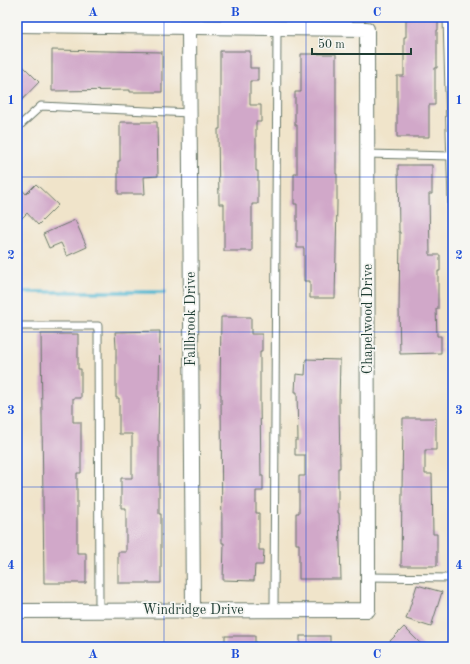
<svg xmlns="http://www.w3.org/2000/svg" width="470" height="664" viewBox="0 0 470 664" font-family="'Old Standard TT',serif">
<rect width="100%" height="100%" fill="#f6f6f2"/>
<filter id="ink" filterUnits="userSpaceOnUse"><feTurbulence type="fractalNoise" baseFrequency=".025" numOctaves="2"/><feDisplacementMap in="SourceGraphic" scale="8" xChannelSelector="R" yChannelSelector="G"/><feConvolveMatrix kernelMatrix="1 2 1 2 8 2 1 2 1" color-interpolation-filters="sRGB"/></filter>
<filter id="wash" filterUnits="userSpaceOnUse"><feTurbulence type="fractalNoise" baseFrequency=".012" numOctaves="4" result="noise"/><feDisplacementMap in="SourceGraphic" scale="16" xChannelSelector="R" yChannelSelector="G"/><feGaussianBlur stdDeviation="0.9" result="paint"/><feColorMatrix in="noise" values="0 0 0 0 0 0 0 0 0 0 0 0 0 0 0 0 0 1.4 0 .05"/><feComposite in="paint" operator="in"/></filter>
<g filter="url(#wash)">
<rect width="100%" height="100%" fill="#f0e4ca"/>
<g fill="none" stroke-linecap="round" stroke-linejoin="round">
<polyline stroke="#51b8d0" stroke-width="4" points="24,292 165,292"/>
</g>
<g id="blocks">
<g fill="#d1a8c9">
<polygon points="406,17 438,17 438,30 437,30 437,68 435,68 435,105 429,105 429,137 397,137 397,76 404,76 404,37 406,37"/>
<polygon points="52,50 162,52 162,92 130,92 130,90 52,91"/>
<polygon points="220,51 250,51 250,68 258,68 258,81 250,81 250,105 261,105 261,122 256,122 256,171 258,171 258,204 252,204 252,251 224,251 224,204 219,204 218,129 220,129"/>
<polygon points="301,54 336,54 336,174 337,174 337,204 335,298 310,298 310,281 304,281 304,248 297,248 297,204 294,204 294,174 297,174 297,125 295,125 295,92 301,92"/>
<polygon points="17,60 39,82 17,105"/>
<polygon points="120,122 157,122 158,176 144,177 145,194 118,194 118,161 120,161"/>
<polygon points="398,165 432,165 432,194 429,194 430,255 440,255 440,271 438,271 438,309 436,309 437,336 441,336 441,353 400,354 399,309 400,232 399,232"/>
<polygon points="17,184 26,194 36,184 58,205 38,225 27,213 17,223"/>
<polygon points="75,220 87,247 67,256 61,243 49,248 43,234"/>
<polygon points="221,317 251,317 251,334 262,334 262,351 260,351 260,400 261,476 263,476 263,491 256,491 256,513 259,513 259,550 264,550 263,565 255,565 254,581 223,580 224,543 222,543 221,394 220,394"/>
<polygon points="160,331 158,441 159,441 159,514 161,514 161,583 118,583 118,552 126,552 126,508 121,508 121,478 132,478 132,434 119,434 119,398 116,398 116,347 115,332"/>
<polygon points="41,334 78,334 78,369 81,369 81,398 73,398 73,422 81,422 81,473 77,473 77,553 86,553 86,583 44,583"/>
<polygon points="306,359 340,360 339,403 340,468 338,468 338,513 339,513 341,579 299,579 299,544 296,544 296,513 299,513 299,476 305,476 305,455 295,455 295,440 298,440 297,392 295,392 296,374 305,375"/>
<polygon points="403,418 436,418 436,450 425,450 425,474 432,474 433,534 437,534 437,566 401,566"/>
<polygon points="417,585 442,592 431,627 406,619"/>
<polygon points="404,627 424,647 384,647"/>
<rect x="225" y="636" width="30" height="11"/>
<rect x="300" y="636" width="30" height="11"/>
</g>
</g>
</g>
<g filter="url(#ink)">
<use href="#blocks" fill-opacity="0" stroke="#687768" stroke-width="1"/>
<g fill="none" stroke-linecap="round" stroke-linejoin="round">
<defs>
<g id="lane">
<polyline points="447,17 453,240"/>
<polyline points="17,128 41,106 190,113"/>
<polyline points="367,154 451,156"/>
<polyline points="17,326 98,326 99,610"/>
<polyline points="368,577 453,578"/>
<polyline points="274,610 277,28"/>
</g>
<g id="street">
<polyline points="17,25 367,29 368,577 368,610 17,611"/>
<polyline points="189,27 193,610"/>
</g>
</defs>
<use href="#lane" stroke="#687768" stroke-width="9"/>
<use href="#street" stroke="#687768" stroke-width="16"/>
<use href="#lane" stroke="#fff" stroke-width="7"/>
<use href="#street" stroke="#fff" stroke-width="14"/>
</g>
</g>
<path fill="none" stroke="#1d4ed8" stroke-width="1" stroke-opacity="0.55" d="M 164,17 L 164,647M 306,17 L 306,647M 17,177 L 453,177M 17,332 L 453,332M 17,487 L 453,487"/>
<g text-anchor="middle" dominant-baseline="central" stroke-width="3.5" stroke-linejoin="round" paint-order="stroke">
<g font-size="14" fill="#1f3d34" stroke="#f6f6f2">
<text transform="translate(191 319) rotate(-90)">Fallbrook Drive</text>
<text transform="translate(368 319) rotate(-90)">Chapelwood Drive</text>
<text x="193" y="610">Windridge Drive</text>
</g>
</g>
<rect width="470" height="664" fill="none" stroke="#f6f6f2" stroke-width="44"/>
<path d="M312 48v6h99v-6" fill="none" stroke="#1f3d34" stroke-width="2"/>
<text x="318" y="48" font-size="12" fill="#1f3d34" stroke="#f6f6f2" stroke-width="3" paint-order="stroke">50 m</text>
<rect x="22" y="22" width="426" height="620" fill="none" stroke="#1d4ed8" stroke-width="1.5"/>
<g font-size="13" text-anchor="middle" font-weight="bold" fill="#1d4ed8">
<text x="93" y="16">A</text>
<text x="235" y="16">B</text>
<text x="377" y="16">C</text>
<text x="11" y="104">1</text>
<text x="459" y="104">1</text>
<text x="11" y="259">2</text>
<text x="459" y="259">2</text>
<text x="11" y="414">3</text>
<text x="459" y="414">3</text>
<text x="11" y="569">4</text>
<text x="459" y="569">4</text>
<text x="93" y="658">A</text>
<text x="235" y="658">B</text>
<text x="377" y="658">C</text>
</g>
</svg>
